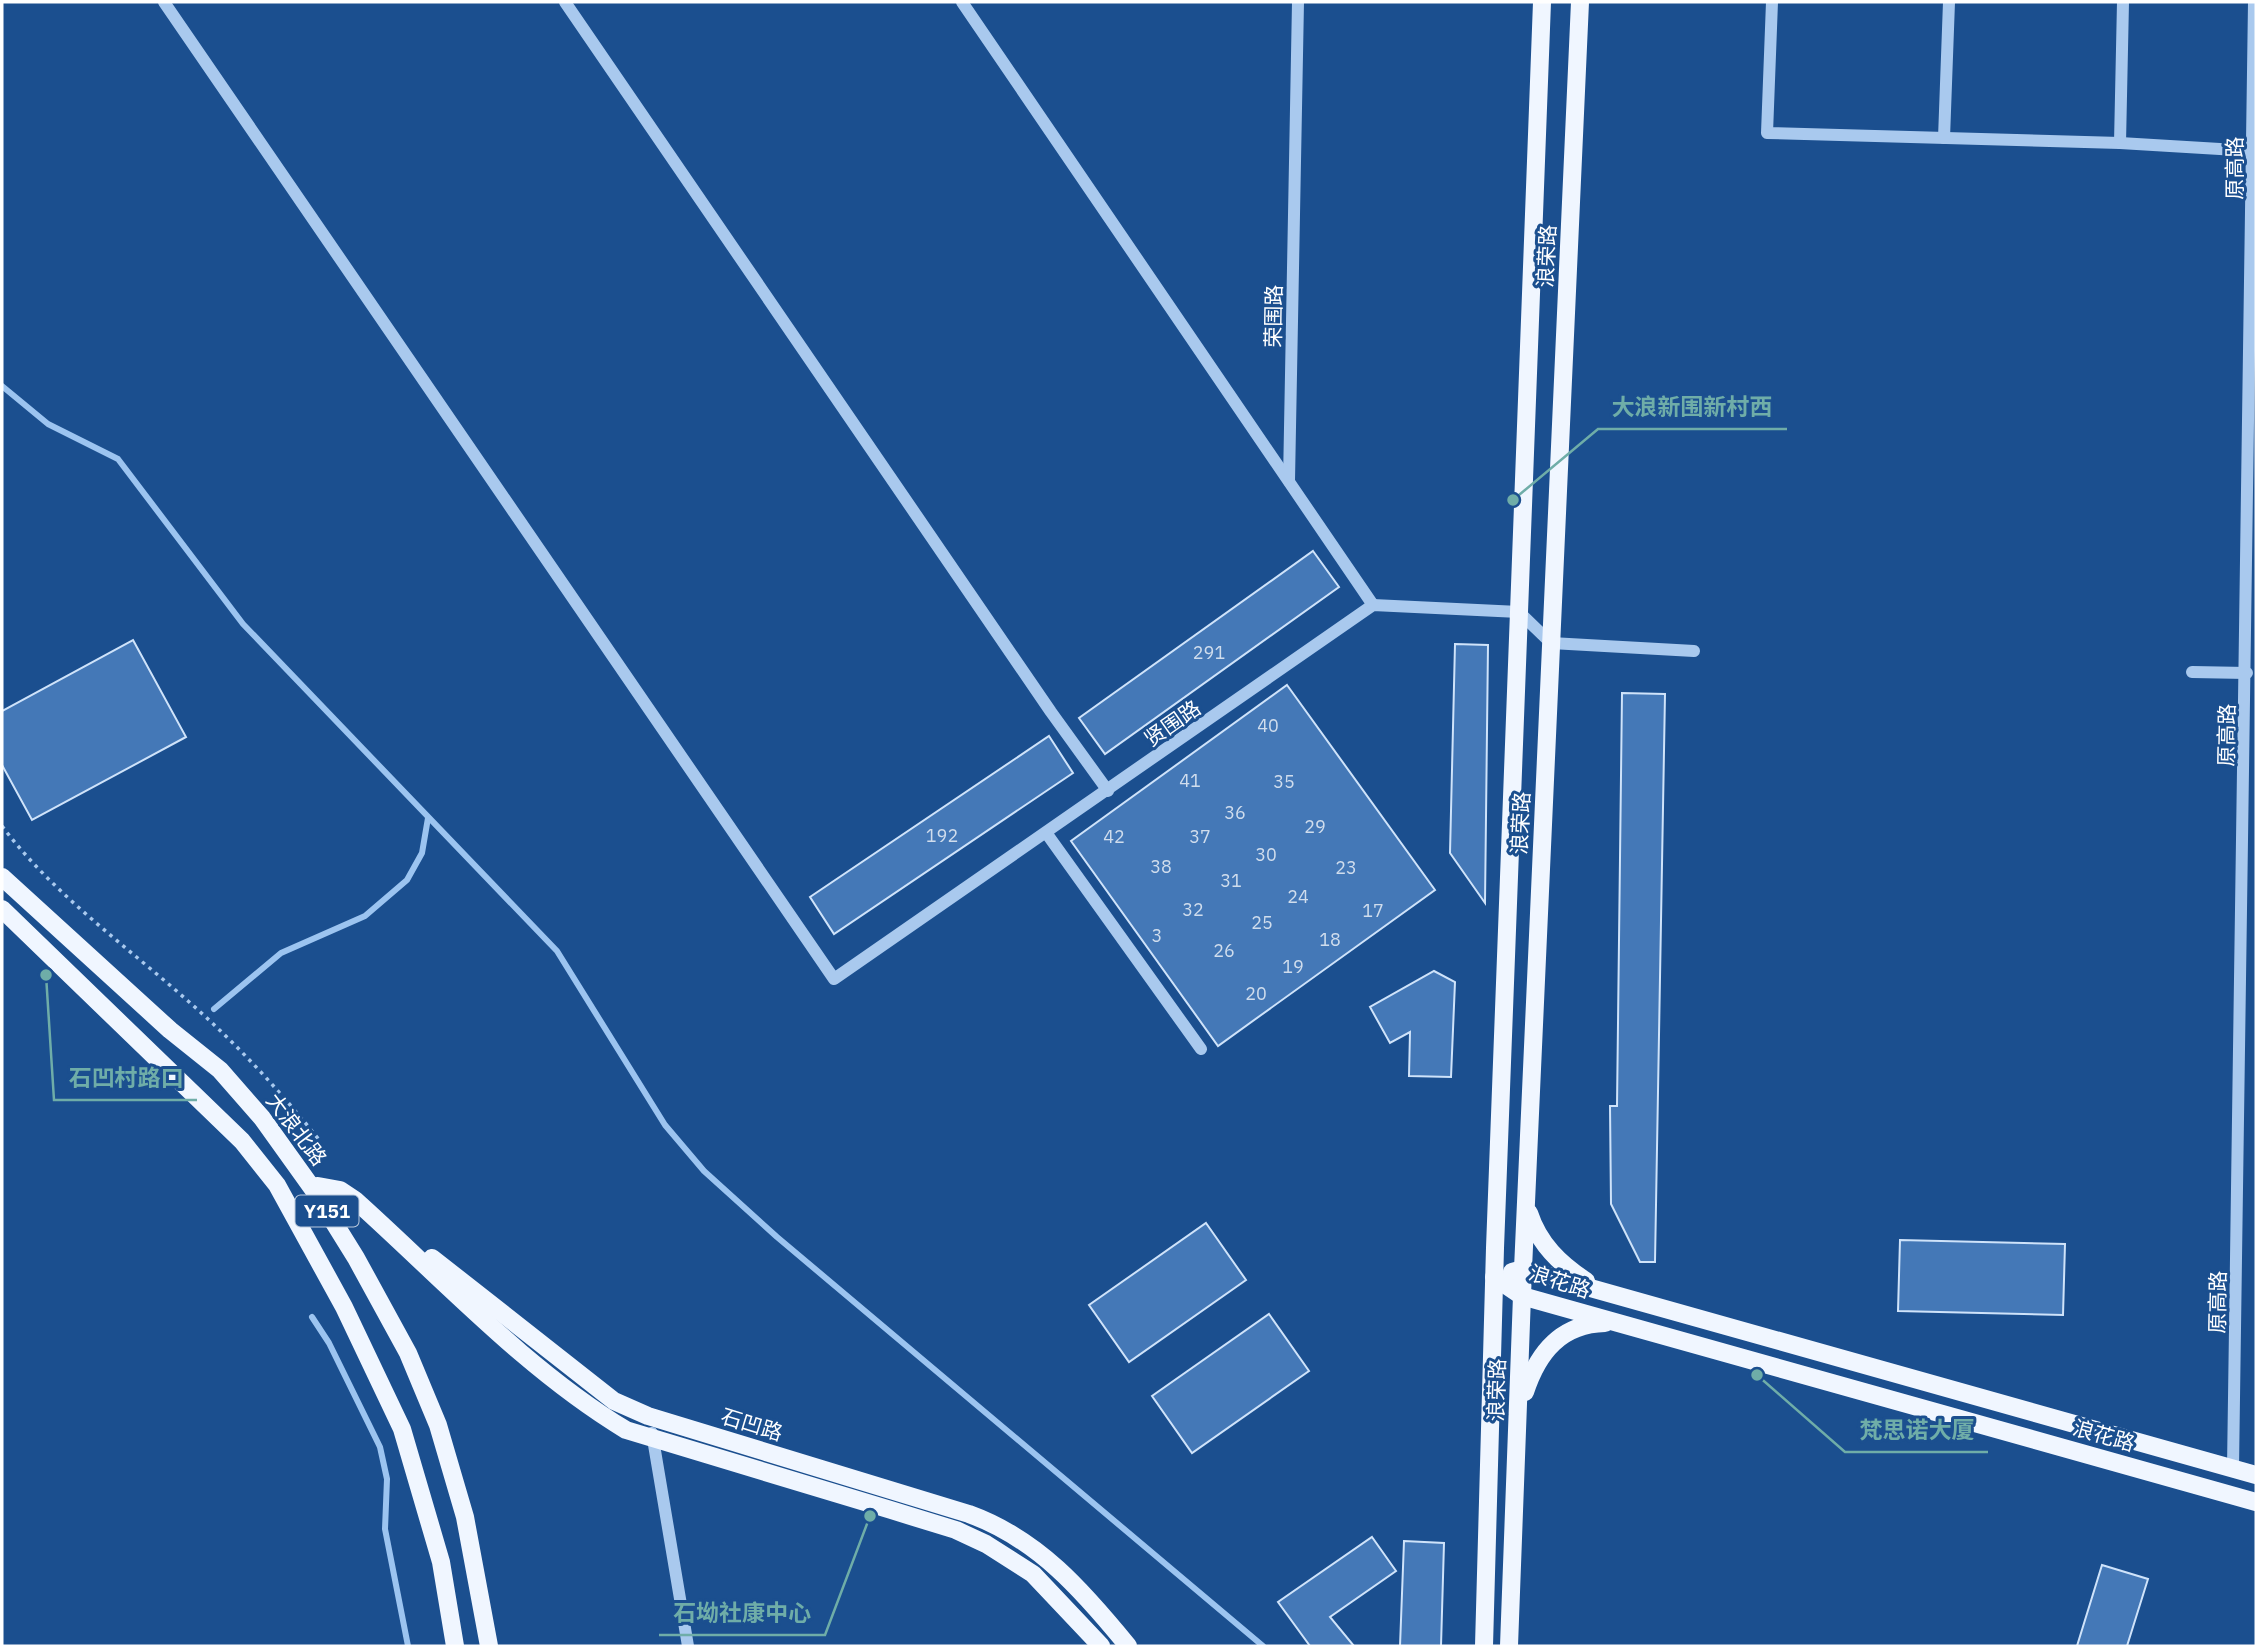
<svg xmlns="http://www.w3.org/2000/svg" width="2258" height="1648" viewBox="0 0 2258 1648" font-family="'IBM Plex Sans','Noto Sans SC',sans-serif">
<rect width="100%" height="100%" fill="#1b4f8f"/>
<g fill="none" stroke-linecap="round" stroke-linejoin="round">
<g stroke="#9cc4f0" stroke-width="6">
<polyline points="2,386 48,424 118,459 243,624 557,951 665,1125 704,1171 777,1237 1263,1646"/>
<polyline points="214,1009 281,953 365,916 407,880 422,853 428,818"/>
<polyline points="312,1317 329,1343 380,1447 387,1479 385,1529 408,1646"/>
</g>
</g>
<g fill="#4478b7" stroke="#cfe3fa" stroke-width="2">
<polygon points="1313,551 1339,587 1105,754 1079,718"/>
<polygon points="133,640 186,737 32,820 2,765 2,711"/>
<polygon points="1455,644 1488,645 1485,903 1450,853"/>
<polygon points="1287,685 1435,890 1218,1046 1071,841"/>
<polygon points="1622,693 1665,694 1655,1262 1640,1262 1611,1204 1610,1106 1617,1106"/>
<polygon points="1049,736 1073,773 834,934 810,897"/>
<polygon points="1434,971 1455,982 1451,1077 1409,1076 1410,1032 1390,1043 1370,1007"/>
<polygon points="1206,1223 1246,1280 1129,1362 1089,1305"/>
<polygon points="1900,1240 2065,1244 2063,1315 1898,1311"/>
<polygon points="1269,1314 1309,1371 1192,1453 1152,1396"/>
<polygon points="1372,1537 1396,1571 1330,1617 1354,1646 1310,1646 1278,1602"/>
<polygon points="1404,1541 1444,1543 1441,1646 1400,1646"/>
<polygon points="2102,1565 2148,1579 2127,1646 2077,1646"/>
</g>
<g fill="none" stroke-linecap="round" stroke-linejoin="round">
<path stroke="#a9c9ee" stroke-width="3.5" stroke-dasharray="3.5 5" stroke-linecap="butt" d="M 2,826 C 53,894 125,945 188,1001 C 237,1044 280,1091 320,1141"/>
<g stroke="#a9c9ee" stroke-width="12">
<polyline points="164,2 834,979 1373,605 1519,612 1551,643 1694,651"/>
<polyline points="565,2 1051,712 1108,791"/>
<polyline points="962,2 1373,605"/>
<polyline points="1772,2 1767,133 2120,143 2253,151"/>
<polyline points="1944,138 1949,2"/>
<polyline points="2120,143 2123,2"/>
<polyline points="1289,481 1298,2"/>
<polyline points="2192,672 2247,673"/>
<polyline points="1047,834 1201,1049"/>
<polyline points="652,1433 688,1646"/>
<polyline points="2233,1468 2254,2"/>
</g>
<g stroke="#f0f6ff" stroke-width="18">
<polyline points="2,877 170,1030 220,1070 262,1118 315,1192 356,1258 408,1353 438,1425 465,1517 489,1646"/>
<polyline points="2,909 242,1141 277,1185 344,1307 402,1429 441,1562 455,1646"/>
<path d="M 315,1192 L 318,1186 L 340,1190 L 355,1200 C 442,1278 525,1369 626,1430 L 891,1510 L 956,1530 L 986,1544 L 1033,1574 L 1101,1646"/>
<path d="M 1529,1213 C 1539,1244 1560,1264 1586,1281"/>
<path d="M 432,1258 L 614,1401 L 648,1416 L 969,1514 C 1038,1539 1083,1591 1128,1646"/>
<polyline points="1512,1272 1523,1269 2256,1475"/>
<polyline points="1494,1277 1522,1296 2256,1502"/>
<path d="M 1525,1392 C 1538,1352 1561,1324 1605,1323"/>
<polyline points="1484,1646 1495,1248 1542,2"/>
<polyline points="1509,1646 1523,1269 1580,2"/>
</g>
</g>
<g text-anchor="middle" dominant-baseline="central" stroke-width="6" stroke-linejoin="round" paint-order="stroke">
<g font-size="18" fill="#d0dded">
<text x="1209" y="652">291</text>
<text x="1268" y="725">40</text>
<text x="1190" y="780">41</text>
<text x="1284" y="781">35</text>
<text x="1235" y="812">36</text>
<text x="1315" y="826">29</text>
<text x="942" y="835">192</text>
<text x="1114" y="836">42</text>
<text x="1200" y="836">37</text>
<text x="1266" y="854">30</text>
<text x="1161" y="866">38</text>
<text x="1346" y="867">23</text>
<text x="1231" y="880">31</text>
<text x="1298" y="896">24</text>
<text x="1193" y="909">32</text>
<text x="1373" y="910">17</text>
<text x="1262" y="922">25</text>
<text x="1157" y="935">3</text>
<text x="1330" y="939">18</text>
<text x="1224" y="950">26</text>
<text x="1293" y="966">19</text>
<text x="1256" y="993">20</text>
</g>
<rect fill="#1b4f8f" stroke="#bbcadd" stroke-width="2" x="295.5" y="1195.5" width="63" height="31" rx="5"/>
<g font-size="19" font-weight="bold" fill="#fff">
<text x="327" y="1211">Y151</text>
</g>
<g font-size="21" fill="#fff" stroke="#1b4f8f">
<text transform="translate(2234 168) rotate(-90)">原高路</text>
<text transform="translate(1546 256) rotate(-87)">浪荣路</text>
<text transform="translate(1273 316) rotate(-89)">荣围路</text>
<text transform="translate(1172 723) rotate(-35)">贤围路</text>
<text transform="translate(2226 735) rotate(-89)">原高路</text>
<text transform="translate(1520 823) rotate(-87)">浪荣路</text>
<text transform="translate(297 1129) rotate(53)">大浪北路</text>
<text transform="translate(1560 1281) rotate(18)">浪花路</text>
<text transform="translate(2217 1302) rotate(-89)">原高路</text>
<text transform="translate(1496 1390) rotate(-88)">浪荣路</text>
<text transform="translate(752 1424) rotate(17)">石凹路</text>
<text transform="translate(2104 1435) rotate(16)">浪花路</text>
</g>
</g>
<path fill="none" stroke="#6fada8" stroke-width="2.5" d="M1513 500L1598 429H1787M46 975L54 1100H197M1757 1375L1845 1452H1988M870 1516L825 1635H659"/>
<g fill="#6fada8" stroke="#1b4f8f" stroke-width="2.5">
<circle cx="1513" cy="500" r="7"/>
<circle cx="46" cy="975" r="7"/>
<circle cx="1757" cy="1375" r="7"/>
<circle cx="870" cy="1516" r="7"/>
</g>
<g font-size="23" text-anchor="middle" font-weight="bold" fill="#6fada8" stroke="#1b4f8f" stroke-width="6" stroke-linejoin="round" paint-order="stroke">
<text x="1692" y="415">大浪新围新村西</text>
<text x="126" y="1086">石凹村路口</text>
<text x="1917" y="1438">梵思诺大厦</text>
<text x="742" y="1621">石坳社康中心</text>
</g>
<rect width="2258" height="1648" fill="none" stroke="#ffffff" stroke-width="7"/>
</svg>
